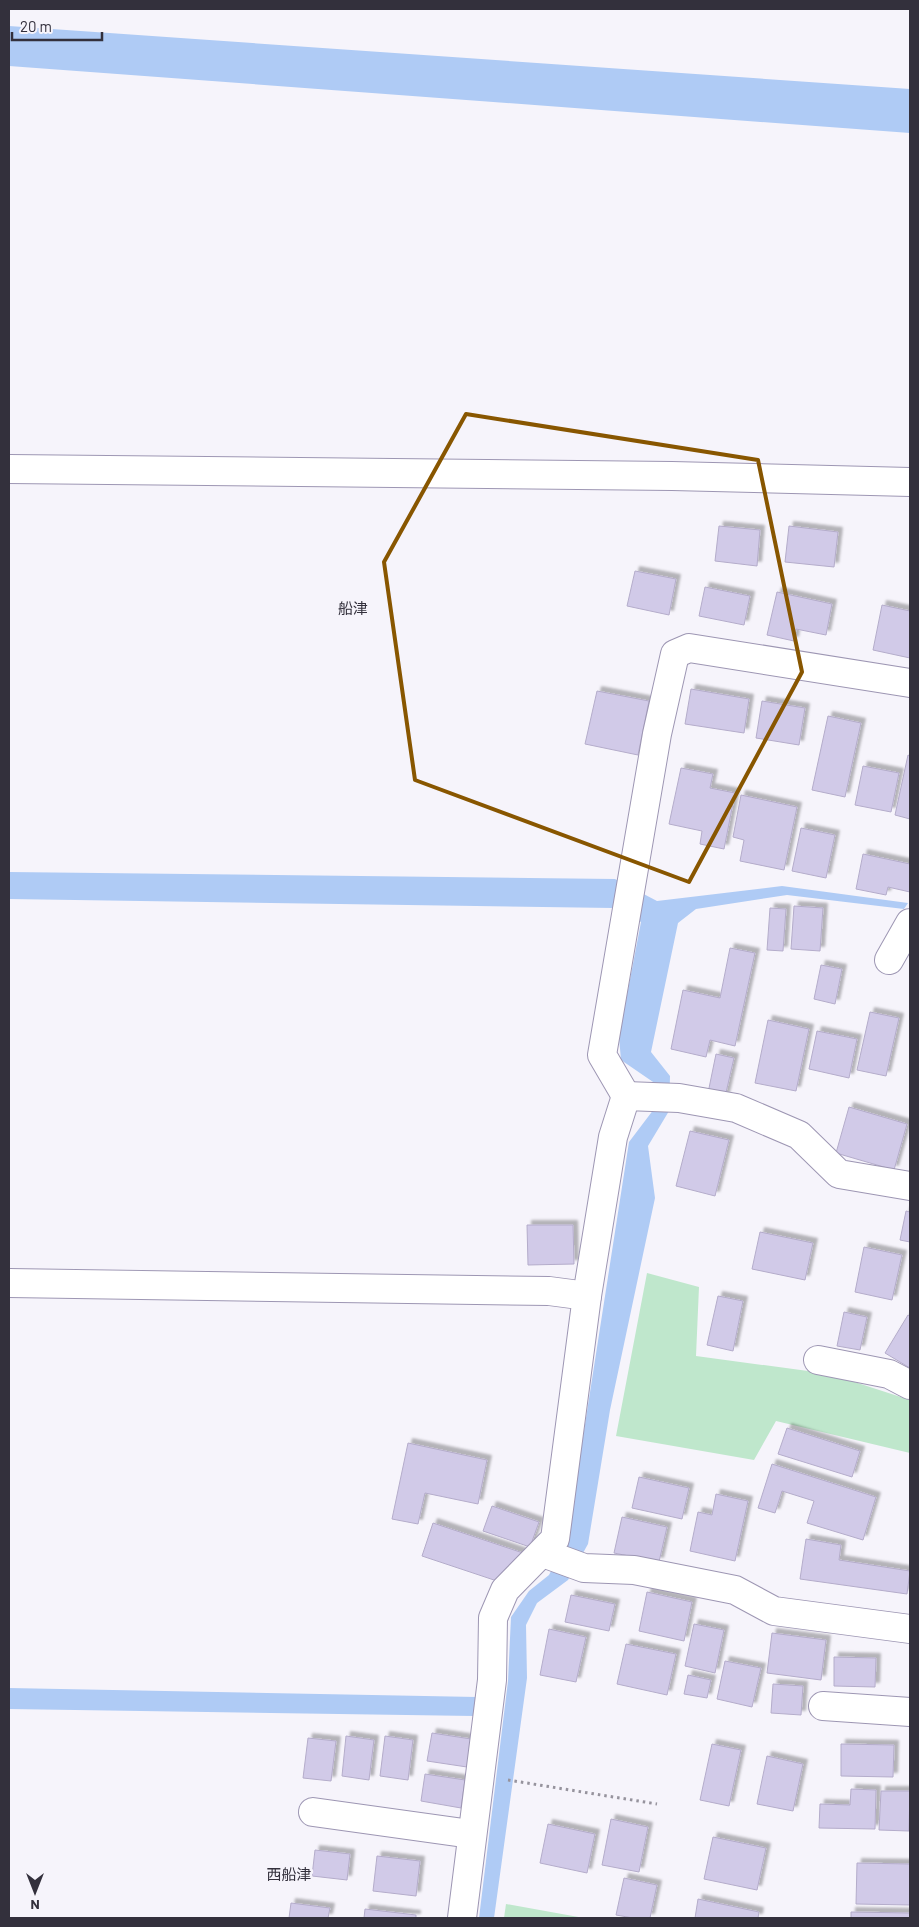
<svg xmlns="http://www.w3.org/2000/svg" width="919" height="1927" viewBox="0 0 919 1927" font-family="Barlow,'Noto Sans JP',sans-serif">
<defs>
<filter id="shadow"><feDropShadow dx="4.5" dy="-4.5" stdDeviation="1" flood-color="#0004"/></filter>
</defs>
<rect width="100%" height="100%" fill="#f6f4fb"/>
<g fill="#bfe7cc">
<polygon points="647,1273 699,1287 696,1356 830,1374 910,1400 910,1453 776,1421 754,1460 616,1436"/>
<polygon points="506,1904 584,1918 504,1918"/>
</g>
<g fill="#afcbf5">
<polygon points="9,26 910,89 910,133 9,66"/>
<polygon points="9,872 615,879 657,901 782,886 908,903 904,909 787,895 696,909 678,923 651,1052 670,1076 669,1111 648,1146 655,1198 610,1410 588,1544 568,1580 537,1603 526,1625 527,1678 494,1918 479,1918 508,1681 511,1617 529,1591 549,1575 567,1540 629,1142 654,1109 656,1084 621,1060 619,1037 641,922 613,908 9,899"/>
<polygon points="9,1688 477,1697 474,1716 9,1709"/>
</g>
<g fill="#d1cae8" stroke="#b4acca" filter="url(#shadow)">
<polygon points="719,526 760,530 757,566 715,561"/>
<polygon points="789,526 838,532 834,567 785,562"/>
<polygon points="635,571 676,579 669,615 627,606"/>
<polygon points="705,587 750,596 744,625 699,616"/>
<polygon points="777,592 832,604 826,635 796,629 794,641 767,635"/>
<polygon points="882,605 910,611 910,658 873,650"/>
<polygon points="691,689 749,699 744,733 685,724"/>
<polygon points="597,691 649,701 638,755 585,744"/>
<polygon points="762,701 805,708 799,745 756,738"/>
<polygon points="828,716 861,723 845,797 812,790"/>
<polygon points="908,755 910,756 910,819 895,815"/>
<polygon points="863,766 899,773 891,812 855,805"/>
<polygon points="681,768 713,774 710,788 735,793 724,849 700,844 702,831 669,824"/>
<polygon points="741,795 797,807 784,870 740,861 744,840 733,837"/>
<polygon points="801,828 835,835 826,878 792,871"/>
<polygon points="863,854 910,864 910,892 888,887 886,895 856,889"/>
<polygon points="794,906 823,908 820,951 791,949"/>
<polygon points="770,908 786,909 783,951 767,950"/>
<polygon points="730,948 755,953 735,1046 710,1040 706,1057 671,1049 683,990 720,998"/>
<polygon points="821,965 842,969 835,1004 814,999"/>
<polygon points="870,1012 899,1018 886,1076 857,1070"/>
<polygon points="768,1020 809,1029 796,1091 755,1083"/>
<polygon points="817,1031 857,1039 849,1078 809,1069"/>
<polygon points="716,1054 734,1058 725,1097 708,1093"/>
<polygon points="849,1107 907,1124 894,1170 836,1153"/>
<polygon points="690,1131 729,1140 715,1196 676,1186"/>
<polygon points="906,1211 910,1212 910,1242 900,1240"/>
<polygon points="527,1225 573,1225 574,1264 528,1265"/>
<polygon points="760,1232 813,1243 805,1280 752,1269"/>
<polygon points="864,1247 902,1255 892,1300 855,1292"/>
<polygon points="718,1296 743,1301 733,1351 707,1345"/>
<polygon points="844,1312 867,1317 860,1350 837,1346"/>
<polygon points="908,1315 910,1316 910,1368 885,1353"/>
<polygon points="787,1428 860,1451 852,1477 778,1454"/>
<polygon points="408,1443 487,1460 478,1504 425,1493 418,1524 392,1519"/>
<polygon points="772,1464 876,1497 863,1540 807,1523 814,1501 782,1491 775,1513 758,1508"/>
<polygon points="639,1477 689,1488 682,1519 632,1508"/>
<polygon points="716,1494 748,1501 735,1561 690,1551 698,1512 712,1515"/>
<polygon points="492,1506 539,1522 530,1547 483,1531"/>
<polygon points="622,1517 667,1527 659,1562 614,1553"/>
<polygon points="433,1523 523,1553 497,1581 422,1556"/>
<polygon points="806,1539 841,1545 839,1560 910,1571 907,1594 800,1579"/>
<polygon points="647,1592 692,1602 684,1641 639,1631"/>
<polygon points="571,1595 615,1604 609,1631 565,1622"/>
<polygon points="694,1624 724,1630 715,1673 685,1666"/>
<polygon points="549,1629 586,1637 576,1682 540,1675"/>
<polygon points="772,1633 826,1640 821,1680 767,1673"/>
<polygon points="626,1644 676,1654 667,1695 617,1684"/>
<polygon points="834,1657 876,1658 875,1687 834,1686"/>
<polygon points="725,1661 761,1668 752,1707 717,1699"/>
<polygon points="688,1675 711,1680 707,1698 684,1694"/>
<polygon points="773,1684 803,1686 801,1715 771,1713"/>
<polygon points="432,1733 471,1739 467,1767 427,1761"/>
<polygon points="346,1736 374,1740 369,1780 342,1776"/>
<polygon points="385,1736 413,1740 408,1780 380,1776"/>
<polygon points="308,1738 336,1741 331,1781 303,1778"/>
<polygon points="712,1744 741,1750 729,1806 700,1800"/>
<polygon points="841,1744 894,1745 893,1777 841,1776"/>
<polygon points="767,1756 803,1764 793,1811 757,1804"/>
<polygon points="425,1774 465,1780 461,1808 421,1801"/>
<polygon points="851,1789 876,1790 875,1829 819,1828 820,1804 850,1805"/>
<polygon points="881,1791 910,1791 909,1831 879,1830"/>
<polygon points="611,1819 648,1827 639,1872 602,1865"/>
<polygon points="548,1824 595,1834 587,1873 540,1863"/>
<polygon points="713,1837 766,1848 757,1890 704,1879"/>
<polygon points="315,1850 350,1854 347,1880 312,1876"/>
<polygon points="377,1856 420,1861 416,1896 373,1891"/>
<polygon points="857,1863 910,1864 910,1905 856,1904"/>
<polygon points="624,1878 657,1885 650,1918 633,1918 616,1915"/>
<polygon points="698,1899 759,1912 758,1918 695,1918"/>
<polygon points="291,1903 330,1908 328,1918 289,1918"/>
<polygon points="365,1909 416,1915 416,1918 364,1918"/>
<polygon points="851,1912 910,1913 910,1918 851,1918"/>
</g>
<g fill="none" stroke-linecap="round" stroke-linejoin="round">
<defs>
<g id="minor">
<polyline points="9,469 672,476 910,482"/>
<polyline points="889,960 910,923"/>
<polyline points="626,1096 602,1055 657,734 675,654 689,648 910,683"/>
<polyline points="9,1283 549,1291 587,1296"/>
<polyline points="818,1360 889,1374 910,1385"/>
<polyline points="543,1553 584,1568 634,1570 735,1590 774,1611 910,1629"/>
<polyline points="823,1706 910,1712"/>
<polyline points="313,1812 471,1834"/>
<polyline points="462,1918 492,1680 493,1618 505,1590 555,1539 587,1296 613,1137 626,1096 679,1098 736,1108 799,1135 839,1174 910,1186"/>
</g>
</defs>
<use href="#minor" stroke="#9d96b3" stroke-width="30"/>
<polyline stroke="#96939d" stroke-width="3" stroke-dasharray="2.5 4" stroke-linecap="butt" points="508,1780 657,1804"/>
<use href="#minor" stroke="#fff" stroke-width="28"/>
</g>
<path fill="none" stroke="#885600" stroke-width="4" stroke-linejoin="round" d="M 466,414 L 758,460 L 802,672 L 689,882 L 415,780 L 384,562 Z"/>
<g text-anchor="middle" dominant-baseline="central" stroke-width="5" stroke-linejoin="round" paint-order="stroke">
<g font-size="15" fill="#33303c" stroke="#f6f4fb">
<text x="353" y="608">船津</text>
<text x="289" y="1874">西船津</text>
</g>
</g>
<rect width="919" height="1927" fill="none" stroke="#33303c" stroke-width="20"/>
<g transform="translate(35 1892) rotate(180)" stroke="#f6f4fb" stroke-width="4" paint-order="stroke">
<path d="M0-4L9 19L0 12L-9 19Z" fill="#33303c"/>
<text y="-8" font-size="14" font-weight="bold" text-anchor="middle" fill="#33303c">N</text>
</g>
<path d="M12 32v8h90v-8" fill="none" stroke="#33303c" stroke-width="2.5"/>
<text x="20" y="32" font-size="15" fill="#33303c" stroke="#f6f4fb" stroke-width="4" paint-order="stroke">20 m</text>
</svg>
